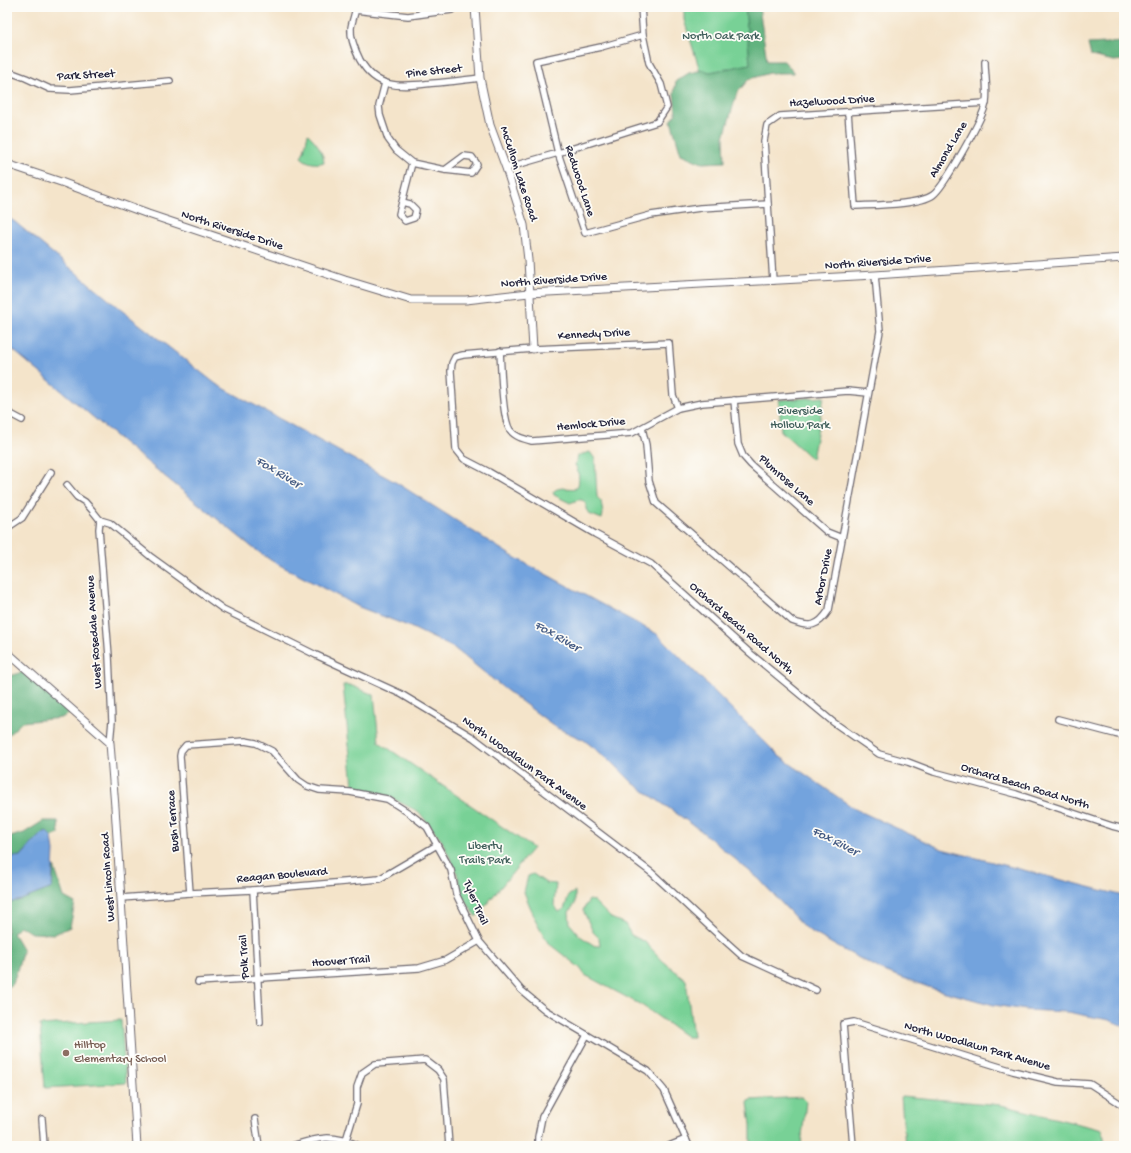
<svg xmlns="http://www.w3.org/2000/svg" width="1131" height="1153" viewBox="0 0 1131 1153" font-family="'Gochi Hand',sans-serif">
<rect width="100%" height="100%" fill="#fdfcf7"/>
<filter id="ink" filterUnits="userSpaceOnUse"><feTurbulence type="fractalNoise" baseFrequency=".025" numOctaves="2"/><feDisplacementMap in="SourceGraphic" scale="8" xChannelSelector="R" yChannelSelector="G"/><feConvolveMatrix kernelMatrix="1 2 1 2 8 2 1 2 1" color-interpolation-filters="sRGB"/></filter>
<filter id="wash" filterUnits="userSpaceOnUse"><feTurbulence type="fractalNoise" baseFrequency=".012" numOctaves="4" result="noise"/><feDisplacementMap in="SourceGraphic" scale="16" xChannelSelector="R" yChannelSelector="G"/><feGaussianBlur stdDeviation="0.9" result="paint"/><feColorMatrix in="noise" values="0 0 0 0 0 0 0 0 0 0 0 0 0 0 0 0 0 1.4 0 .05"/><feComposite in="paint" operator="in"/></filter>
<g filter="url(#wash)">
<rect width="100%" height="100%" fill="#f4e4ca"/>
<g fill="#78d196" stroke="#4d7a68">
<polygon points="684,7 748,7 754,75 702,77 684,20"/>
<path d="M 308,134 C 316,142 323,150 324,162 C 316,165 307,163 301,157 L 304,151 Z"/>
<polygon points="824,397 812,459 781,431 779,400"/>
<path d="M 590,452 L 595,459 L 597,497 L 601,501 L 603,514 L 602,519 L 589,514 L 586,509 L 586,503 C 580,497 577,501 570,503 L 554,495 L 553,492 C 559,485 569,490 577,488 C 580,482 579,470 575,465 L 578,456 L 583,454 Z"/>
<polygon points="343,685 350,685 374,695 379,742 533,848 476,917 462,895 457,873 442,841 419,812 386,795 353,786"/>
<polygon points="533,874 546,883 556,884 554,905 559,912 564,909 569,895 575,892 575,904 569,912 570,924 580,936 595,946 600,945 599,938 593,932 583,910 589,900 594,901 611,918 625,924 631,935 645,942 663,961 686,980 693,1037 687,1037 643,1006 585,975 580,968 548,943 535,919 524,892 528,876"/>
<polygon points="121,1020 126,1083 45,1088 40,1025"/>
<polygon points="901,1096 1001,1105 1103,1130 1105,1146 905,1146"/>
<polygon points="802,1097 806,1101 801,1146 751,1146 751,1125 748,1103 750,1100"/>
</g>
<g fill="#62b37f" stroke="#426a5d">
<polygon points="745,7 759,7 767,61 784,61 794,73 770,73 749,79 737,93 724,137 725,162 702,163 681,154 671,121 676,113 674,94 676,81 689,73 703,70 710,72 750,64"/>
<polygon points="1124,42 1124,60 1114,61 1091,56 1088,44"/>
<polygon points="22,672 71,713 61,718 22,722 7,736 7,677"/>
<polygon points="43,821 58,821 59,834 52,837 46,831 38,837 21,856 7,858 7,838 24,833"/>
<polygon points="54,866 64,897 75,903 70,927 55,934 31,933 20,926 13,933 23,950 13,984 7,988 7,903 21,900 52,888"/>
</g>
<g fill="#73a3dd" stroke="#4a628c">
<polygon points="7,217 15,222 120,309 216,384 397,483 512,556 657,634 779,756 855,809 942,849 1124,896 1124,1026 1109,1020 1067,1012 1026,1010 994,1005 931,988 884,971 836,946 805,928 759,879 700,830 633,783 613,763 584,740 557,728 506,690 454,648 408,626 359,607 272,561 253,548 125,444 7,345"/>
<polygon points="46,831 52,837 54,851 52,888 21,900 7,903 7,858 21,856 38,837"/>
</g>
</g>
<g filter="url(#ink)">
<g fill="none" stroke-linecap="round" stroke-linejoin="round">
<defs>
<g id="minor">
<path d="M 356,7 C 355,14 352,21 351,28 C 350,39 355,50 360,60 C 378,92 404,86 435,83 C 450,82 465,80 480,78"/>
<polyline points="355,10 408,16 452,10 453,7"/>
<polyline points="420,14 427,7"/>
<polyline points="643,35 601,47 536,61 558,153 585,233 651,215 700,208 768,204"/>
<polyline points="7,71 26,78 50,89 70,90 170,81"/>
<polyline points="385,83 379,106 380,115 388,139 396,150 412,163 445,170 471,173 477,164 472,157 464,156 445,170"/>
<path d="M 848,112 L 855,206 C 874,205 919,205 933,195 C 944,187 985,115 986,102 C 988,89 985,75 985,62"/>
<polyline points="506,168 558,153 657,122 667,107 661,84 649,63 643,35 641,7"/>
<polyline points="402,202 410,204 416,210 414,218 405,221 399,214 412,163"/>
<polyline points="773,281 764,141 767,125 780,116 986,103"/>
<path d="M 500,351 C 501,367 502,419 510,430 C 515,437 524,439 532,441 L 632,433 L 678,408 L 702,403 L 848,391 L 868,393"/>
<polyline points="734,400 738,444 743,456 751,465 827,532 842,538"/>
<polyline points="678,408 673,395 669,343 533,349 463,355 455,357 452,363 451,371 456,449 464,459 489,472 595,534 651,564 750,653 833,722 879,754 908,762 934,772 1016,794 1112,826 1124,829"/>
<polyline points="7,412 22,420"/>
<path d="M 642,428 L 646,445 L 649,481 L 656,503 L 792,621 C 810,628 818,627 829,610 L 880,331 L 875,275"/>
<polyline points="67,485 77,497 85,502 92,510 100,520"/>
<polyline points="100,520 110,523 151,557 223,609 316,655 401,694 474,738 652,873 712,929 742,956 816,990"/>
<polyline points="100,520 99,529 109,656 112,721 110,743"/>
<polyline points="7,528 22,518 51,472"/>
<polyline points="1058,719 1115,734 1124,736"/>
<polyline points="253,890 260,1022"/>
<polyline points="190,893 180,756 181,751 186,745 245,741 256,743 272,751 298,780 307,786 319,790 350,792 387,799 409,813 427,827 451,870 456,894 479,941 521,990 545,1010 648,1071 664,1090 689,1146"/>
<polyline points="121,898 190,893 253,890 379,879 437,845"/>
<polyline points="198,982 419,968 446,960 479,941"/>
<polyline points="42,1119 44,1146"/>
<polyline points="255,1119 259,1146"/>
<polyline points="346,1140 357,1104 357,1087 362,1073 375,1064 425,1060 438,1070 444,1079 449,1146"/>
<path d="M 292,1146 C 318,1137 333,1134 359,1146"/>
<polyline points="538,1146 538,1137 542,1117 587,1035"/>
<polyline points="669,1146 686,1139"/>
<polyline points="853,1146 843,1024 854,1022 1013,1071 1058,1082 1090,1084 1124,1106"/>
</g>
<g id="tertiary">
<polyline points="475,7 480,78 490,125 506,168 524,225 528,260 533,349"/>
<polyline points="7,164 61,182 148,214 345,280 411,300 466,300 529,293 875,275 1124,258"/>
<polyline points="7,652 110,743 115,807 137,1146"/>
</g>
</defs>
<use href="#minor" stroke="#6c666d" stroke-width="8"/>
<use href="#tertiary" stroke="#6c666d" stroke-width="9"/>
<use href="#minor" stroke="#fff" stroke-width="5.5"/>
<use href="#tertiary" stroke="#fff" stroke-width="7"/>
</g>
</g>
<circle fill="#8d6e63" stroke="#fdfcf7" stroke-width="1.5" cx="66" cy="1053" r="4"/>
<g text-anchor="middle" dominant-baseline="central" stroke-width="3.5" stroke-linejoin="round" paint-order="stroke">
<g font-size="12" fill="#405f5b" stroke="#fdfcf7">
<text x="721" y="37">North Oak Park</text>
<text x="800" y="412">Riverside<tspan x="800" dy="14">Hollow Park</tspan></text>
<text x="485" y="847">Liberty<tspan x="485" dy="14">Trails Park</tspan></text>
</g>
<g font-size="12" fill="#22223b" stroke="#fdfcf7">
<text transform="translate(434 72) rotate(-6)">Pine Street</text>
<text transform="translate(86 76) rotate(-3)">Park Street</text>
<text transform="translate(832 102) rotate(-3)">Hazelwood Drive</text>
<text transform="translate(949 150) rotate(-59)">Almond Lane</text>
<text transform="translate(518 174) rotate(72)">McCullom Lake Road</text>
<text transform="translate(579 181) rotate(72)">Redwood Lane</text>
<text transform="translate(232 231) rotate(18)">North Riverside Drive</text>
<text transform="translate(878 263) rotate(-4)">North Riverside Drive</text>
<text transform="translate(554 281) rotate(-4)">North Riverside Drive</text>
<text transform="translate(594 335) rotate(-3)">Kennedy Drive</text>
<text transform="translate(591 425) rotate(-5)">Hemlock Drive</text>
<text transform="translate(786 481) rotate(42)">Plumrose Lane</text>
<text transform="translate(824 577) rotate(-79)">Arbor Drive</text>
<text transform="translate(741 629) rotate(41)">Orchard Beach Road North</text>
<text transform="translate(95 632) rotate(-94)">West Rosedale Avenue</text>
<text transform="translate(524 764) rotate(36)">North Woodlawn Park Avenue</text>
<text transform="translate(1025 787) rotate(17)">Orchard Beach Road North</text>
<text transform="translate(174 821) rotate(-94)">Bush Terrace</text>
<text transform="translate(282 876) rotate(-5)">Reagan Boulevard</text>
<text transform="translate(109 877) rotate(-94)">West Lincoln Road</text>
<text transform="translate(475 903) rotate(67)">Tyler Trail</text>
<text transform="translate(245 957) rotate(-93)">Polk Trail</text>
<text transform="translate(341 962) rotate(-4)">Hoover Trail</text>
<text transform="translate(977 1047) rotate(16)">North Woodlawn Park Avenue</text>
</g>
<g font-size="12" fill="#785e54" stroke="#fdfcf7" text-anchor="start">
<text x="74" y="1046">Hilltop<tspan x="74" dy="14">Elementary School</tspan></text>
</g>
<g font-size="13" font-style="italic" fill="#465c84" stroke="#fdfcf7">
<text transform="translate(278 473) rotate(31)">Fox River</text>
<text transform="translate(557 637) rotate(30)">Fox River</text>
<text transform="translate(835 842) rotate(27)">Fox River</text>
</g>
</g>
<rect width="1131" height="1153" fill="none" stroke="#fdfcf7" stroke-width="24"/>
</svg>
